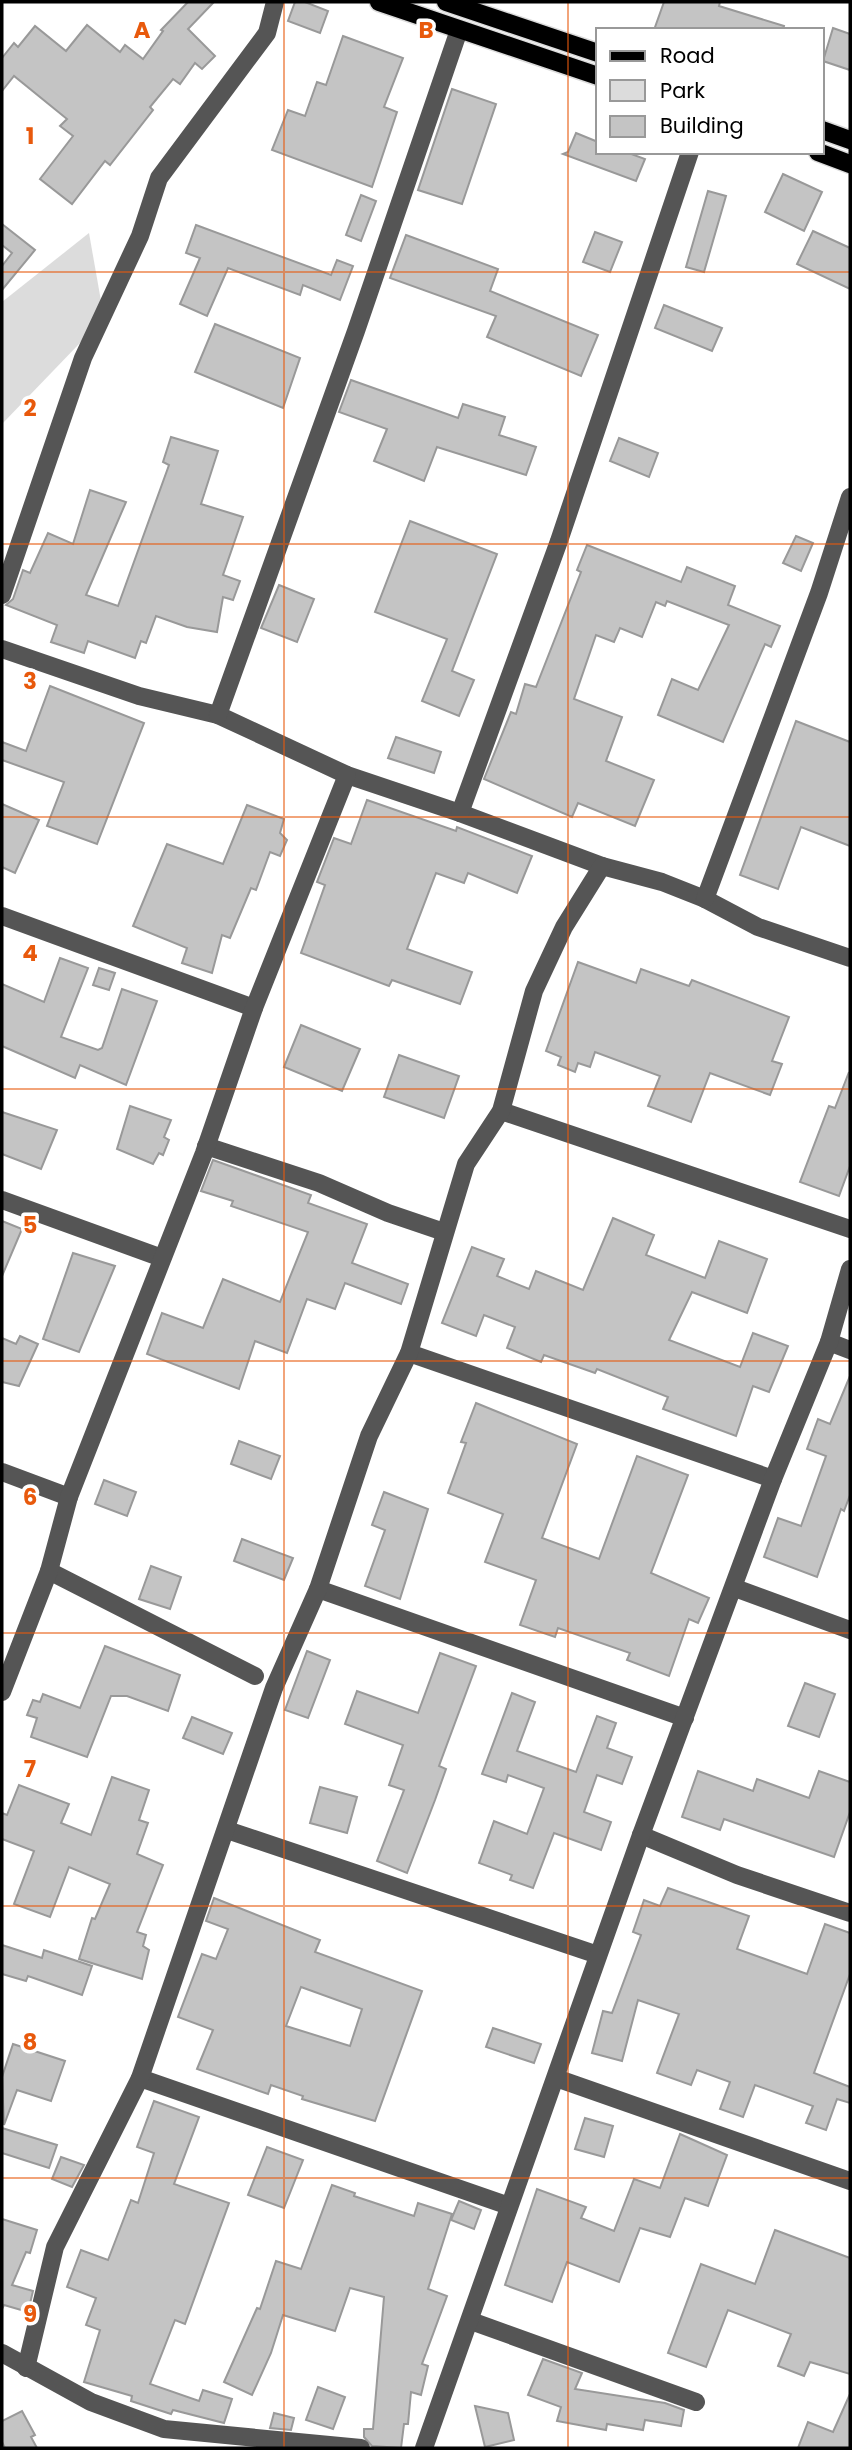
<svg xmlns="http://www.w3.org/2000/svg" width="852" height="2450" viewBox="0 0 852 2450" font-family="Poppins,sans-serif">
<rect width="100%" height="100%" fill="#fff"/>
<polygon fill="#dcdcdc" points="89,233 104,318 2,424 2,302"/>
<g fill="#c4c4c4" stroke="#999" stroke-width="2" fill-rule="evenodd">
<polygon points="188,2 214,2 188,29 215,56 202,69 195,63 180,84 173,79 150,107 153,110 110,165 105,161 72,204 40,179 73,136 60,126 67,119 14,76 2,91 2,58 14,43 18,47 35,26 66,51 87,25 120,52 125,45 143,59 163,31 161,30"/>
<polygon points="295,2 305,2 328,11 320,33 288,21"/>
<polygon points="664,2 720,2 719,6 784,26 783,30 654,30"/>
<polygon points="833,28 850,34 850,70 823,61"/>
<polygon points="343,36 403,58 384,107 397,112 372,187 272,150 288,110 305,116 317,82 326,85"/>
<polygon points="452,89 496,104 462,204 418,190"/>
<polygon points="576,133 598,142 598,152 626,152 645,159 636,181 563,154 568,152"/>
<polygon points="783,174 822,192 804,231 765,212"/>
<polygon points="708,191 726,196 704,272 686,267"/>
<polygon points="361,195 376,201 361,241 346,235"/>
<polygon points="2,224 35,250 2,290 2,266 12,253 2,245"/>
<polygon points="196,225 331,275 337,260 353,266 340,300 303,285 300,295 228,268 207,316 180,304 200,258 186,253"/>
<polygon points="813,231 850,248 850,289 797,264"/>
<polygon points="595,232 622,242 610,272 583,262"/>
<polygon points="406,235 498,269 490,291 598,335 581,376 487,337 496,316 390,278"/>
<polygon points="664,305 722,328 712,351 655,328"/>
<polygon points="215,324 300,358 283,408 195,372"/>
<polygon points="351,380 458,418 463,404 505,417 499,435 536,447 526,475 437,447 424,481 374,461 387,429 339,412"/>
<polygon points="171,437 218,451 201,504 243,517 223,575 240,581 233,600 223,597 217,632 187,627 156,616 146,643 141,641 135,658 88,641 84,653 51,642 57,625 6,605 13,599 23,570 30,573 48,533 73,544 90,490 126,502 86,595 118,606 169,465 163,462"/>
<polygon points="619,438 658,453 649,477 610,461"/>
<polygon points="410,521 497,554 452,671 474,680 459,716 422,701 447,639 375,612"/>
<polygon points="796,536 813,543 801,571 783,563"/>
<polygon points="587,545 681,582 687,567 735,586 728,605 780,626 771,647 765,644 723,742 658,715 672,679 698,690 729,625 667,601 665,606 656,602 642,637 620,628 614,642 596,635 574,699 622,717 606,761 654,780 635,826 578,803 572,817 484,779 511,712 516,714 525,684 536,687 581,572 577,570"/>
<polygon points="279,585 314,599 297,642 261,628"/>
<polygon points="50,686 144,723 97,844 47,826 64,782 2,760 2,742 26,751"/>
<polygon points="796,721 850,742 850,846 801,827 778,889 740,875"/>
<polygon points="396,737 441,752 434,773 388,758"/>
<polygon points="367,800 456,831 457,827 532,856 517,893 468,873 464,883 436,873 407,949 472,972 460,1004 392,980 389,986 301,953 325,885 317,882 334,838 351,844"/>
<polygon points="2,804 39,820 15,873 2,867"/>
<polygon points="247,805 284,819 280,833 287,840 280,856 270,852 256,890 251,888 230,938 222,935 212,973 182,963 187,948 133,926 167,844 223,864"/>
<polygon points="60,958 88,968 61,1037 98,1050 102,1048 122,989 157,1001 126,1085 80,1065 75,1078 2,1046 2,984 44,1002"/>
<polygon points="578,962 636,983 641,969 689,986 692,980 789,1017 772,1061 782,1064 770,1095 710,1073 691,1122 648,1106 660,1076 595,1052 590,1067 578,1063 575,1072 558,1065 561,1057 546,1051"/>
<polygon points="99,968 115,973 109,990 93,985"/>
<polygon points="301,1025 360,1049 342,1091 284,1067"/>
<polygon points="399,1055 459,1076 444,1118 384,1097"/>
<polygon points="849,1072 850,1166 839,1196 800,1182 829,1106 835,1108"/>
<polygon points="130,1106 171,1120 164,1137 169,1140 163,1155 159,1153 153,1164 117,1149"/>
<polygon points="2,1112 57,1130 41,1169 2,1154"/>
<polygon points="213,1160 311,1195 308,1203 367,1224 352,1263 408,1284 401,1304 345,1283 335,1309 307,1299 287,1353 255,1341 239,1389 147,1354 162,1313 203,1328 223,1279 280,1302 308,1232 231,1206 233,1201 201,1191"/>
<polygon points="613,1218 654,1235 646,1255 705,1278 719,1241 767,1259 747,1313 692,1292 669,1340 740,1367 753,1333 788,1346 769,1392 753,1386 736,1436 663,1409 668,1397 597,1369 595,1373 544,1355 541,1362 507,1348 515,1327 484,1315 476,1336 442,1323 472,1247 504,1259 497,1276 529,1289 536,1271 583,1290"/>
<polygon points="2,1221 22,1229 2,1276"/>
<polygon points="73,1253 115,1266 79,1352 43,1339"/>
<polygon points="20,1336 38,1344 19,1386 2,1382 2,1338 16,1344"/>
<polygon points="850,1376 850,1495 844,1511 841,1509 817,1577 764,1557 778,1518 801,1526 826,1456 807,1449 818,1419 830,1424"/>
<polygon points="476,1403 577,1444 542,1538 599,1559 637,1456 688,1475 651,1573 709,1598 698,1623 689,1619 669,1676 627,1660 630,1653 558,1628 555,1637 520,1625 536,1580 485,1562 503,1514 448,1493 466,1443 461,1442"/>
<polygon points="239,1441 280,1456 271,1479 231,1464"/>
<polygon points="104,1480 136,1492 127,1516 95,1504"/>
<polygon points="384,1492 428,1509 400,1599 365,1586 385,1530 372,1525"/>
<polygon points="242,1539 293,1558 284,1580 234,1561"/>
<polygon points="151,1566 181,1577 170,1609 139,1599"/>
<polygon points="105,1646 180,1675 168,1711 127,1696 111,1696 87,1757 31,1737 37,1718 27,1715 33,1700 40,1702 43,1694 80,1708"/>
<polygon points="307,1651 330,1660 308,1718 285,1710"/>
<polygon points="440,1653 476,1666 439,1766 446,1769 435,1800 407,1873 377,1861 404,1790 389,1785 403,1745 345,1724 357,1691 418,1713"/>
<polygon points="805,1683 835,1694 819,1737 788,1726"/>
<polygon points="512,1693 535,1702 517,1751 576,1772 597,1716 616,1723 607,1748 632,1757 622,1784 597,1775 584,1812 611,1822 601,1850 554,1833 533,1888 510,1880 512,1875 479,1863 494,1821 527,1834 544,1788 508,1775 506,1782 482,1774"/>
<polygon points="192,1717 232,1733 223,1754 183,1738"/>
<polygon points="698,1771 753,1791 757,1779 809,1798 819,1771 850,1782 850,1812 834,1857 724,1819 720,1830 682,1817"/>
<polygon points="112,1777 149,1790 139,1820 148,1823 137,1854 163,1865 137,1932 146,1935 143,1946 149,1950 142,1979 79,1959 92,1918 95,1919 110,1884 69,1867 50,1917 14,1904 34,1851 2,1839 2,1813 7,1815 19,1785 69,1804 61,1823 91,1835"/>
<polygon points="320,1787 357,1797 347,1833 310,1823"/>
<polygon points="668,1888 749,1916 737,1949 807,1974 825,1924 850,1933 850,1974 814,2073 850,2087 850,2103 837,2099 826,2130 806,2123 813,2106 755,2085 743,2117 720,2109 730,2082 697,2070 691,2085 657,2073 679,2014 638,2000 622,2061 592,2053 603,2011 612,2013 641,1935 633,1932 644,1900 660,1906"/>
<path d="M 214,1898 L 320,1940 L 315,1952 L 422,1991 L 375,2121 L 302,2099 L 303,2096 L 271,2085 L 268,2094 L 197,2069 L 213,2030 L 178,2017 L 202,1954 L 216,1959 L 228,1929 L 206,1921 ZM 301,1987 L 362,2009 L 350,2046 L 286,2026 Z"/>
<polygon points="2,1945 42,1958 44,1950 92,1966 82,1995 28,1976 26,1981 2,1974"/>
<polygon points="493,2028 541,2044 534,2063 486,2047"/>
<polygon points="13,2044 65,2061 51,2101 17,2090 4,2125 2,2077"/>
<polygon points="154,2101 199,2117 174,2184 229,2203 185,2324 175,2320 150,2384 199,2401 203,2390 232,2399 224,2423 173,2410 171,2414 131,2401 132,2396 84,2382 100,2330 86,2325 96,2298 67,2287 81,2250 108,2260 131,2200 138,2203 154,2153 137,2147"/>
<polygon points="585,2118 613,2126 604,2157 575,2149"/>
<polygon points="2,2128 57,2145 49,2168 2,2153"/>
<polygon points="680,2134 727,2155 708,2206 685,2198 670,2237 640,2228 619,2282 567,2262 552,2302 505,2285 537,2189 586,2207 581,2218 614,2231 634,2179 660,2188"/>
<polygon points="267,2147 303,2160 284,2208 248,2195"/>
<polygon points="61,2157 84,2165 72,2187 52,2179"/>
<polygon points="332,2185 355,2193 354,2196 414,2216 418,2203 452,2214 428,2289 447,2296 422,2364 428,2366 421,2395 411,2392 408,2424 404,2424 401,2448 372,2446 364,2437 364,2429 373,2429 384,2297 350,2288 335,2331 283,2315 271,2353 252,2395 224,2382 257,2308 260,2309 276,2261 301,2269"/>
<polygon points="459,2201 481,2210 474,2229 451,2220"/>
<polygon points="2,2219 37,2230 30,2253 26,2252 12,2285 33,2291 28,2312 4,2305 2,2309"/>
<polygon points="775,2230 850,2258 850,2374 810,2362 804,2376 778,2366 791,2334 728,2310 706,2367 668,2353 701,2264 755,2284"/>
<polygon points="543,2359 582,2373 575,2389 665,2403 684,2410 681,2426 645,2420 643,2430 607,2424 606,2430 557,2421 561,2407 528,2395"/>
<polygon points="318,2387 345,2397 333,2429 306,2420"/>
<polygon points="850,2394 850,2448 798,2448 808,2422 833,2432"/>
<polygon points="475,2406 508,2413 514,2440 485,2447"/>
<polygon points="22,2411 35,2435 31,2437 37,2448 5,2448 2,2442 2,2421"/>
<polygon points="274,2413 294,2418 291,2430 270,2428"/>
</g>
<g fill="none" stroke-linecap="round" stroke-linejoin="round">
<defs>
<g id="major">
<polyline points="379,2 598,76"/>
<polyline points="446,2 598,53"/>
<polyline points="822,130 850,140"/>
<polyline points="818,152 850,164"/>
</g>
</defs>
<use href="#major" stroke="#dbdbdb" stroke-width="21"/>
<g stroke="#555" stroke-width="18">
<polyline points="2,595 83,358 140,236 159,178 267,33 275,2"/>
<polyline points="2,649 139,696 218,715 347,775 460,813 602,866 662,882 705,899 758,927 850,958"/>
<polyline points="218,715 356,331 459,30"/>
<polyline points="460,813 559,541 690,152"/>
<polyline points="705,899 819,593 850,497"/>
<polyline points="2,916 254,1008"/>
<polyline points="501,1111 850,1229"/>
<polyline points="206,1146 319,1183 388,1213 444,1232"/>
<polyline points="2,1200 162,1258"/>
<polyline points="829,1342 850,1350"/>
<polyline points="409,1353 773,1479"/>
<polyline points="2,1472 69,1497"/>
<polyline points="49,1571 255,1676"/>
<polyline points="735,1588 850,1630"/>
<polyline points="318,1589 685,1718"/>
<polyline points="2,1692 49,1571 69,1497 204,1153 254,1008 347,775"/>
<polyline points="227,1830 598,1955"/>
<polyline points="641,1835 737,1875 850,1913"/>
<polyline points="140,2078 509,2206"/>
<polyline points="556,2078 850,2181"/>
<polyline points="471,2321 696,2402"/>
<polyline points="2,2353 91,2402 164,2429 361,2448"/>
<polyline points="26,2368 55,2247 140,2078 274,1688 318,1589 369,1436 409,1353 466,1164 501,1111 534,991 564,927 602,866"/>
<polyline points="424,2448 641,1835 773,1479 829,1342 850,1269"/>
</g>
<use href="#major" stroke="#000" stroke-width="18"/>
</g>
<path fill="none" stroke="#e8590c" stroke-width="2" stroke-opacity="0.55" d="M 284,2 L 284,2448M 568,2 L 568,2448M 2,272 L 850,272M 2,544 L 850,544M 2,817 L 850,817M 2,1089 L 850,1089M 2,1361 L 850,1361M 2,1633 L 850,1633M 2,1906 L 850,1906M 2,2178 L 850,2178"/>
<g font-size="23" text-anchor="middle" font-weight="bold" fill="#e8590c" stroke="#fff" stroke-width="7" stroke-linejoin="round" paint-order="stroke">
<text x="142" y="38">A</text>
<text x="426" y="38">B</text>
<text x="30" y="144">1</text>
<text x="30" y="416">2</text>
<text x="30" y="689">3</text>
<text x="30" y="961">4</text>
<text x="30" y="1233">5</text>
<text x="30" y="1505">6</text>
<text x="30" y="1777">7</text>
<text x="30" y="2050">8</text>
<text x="30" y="2322">9</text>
</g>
<rect width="852" height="2450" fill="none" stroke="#000000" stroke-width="7"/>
<rect x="596" y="28" width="228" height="126" fill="#ffffff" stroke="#999999" stroke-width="2"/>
<rect x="610" y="51" width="35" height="10" fill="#000000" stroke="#999999" stroke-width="2"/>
<text x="660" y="63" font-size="21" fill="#000000">Road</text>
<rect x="610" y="80" width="35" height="21" fill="#dcdcdc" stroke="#999999" stroke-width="2"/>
<text x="660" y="98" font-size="21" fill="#000000">Park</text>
<rect x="610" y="116" width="35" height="21" fill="#c4c4c4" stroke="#999999" stroke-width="2"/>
<text x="660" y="133" font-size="21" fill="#000000">Building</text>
</svg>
